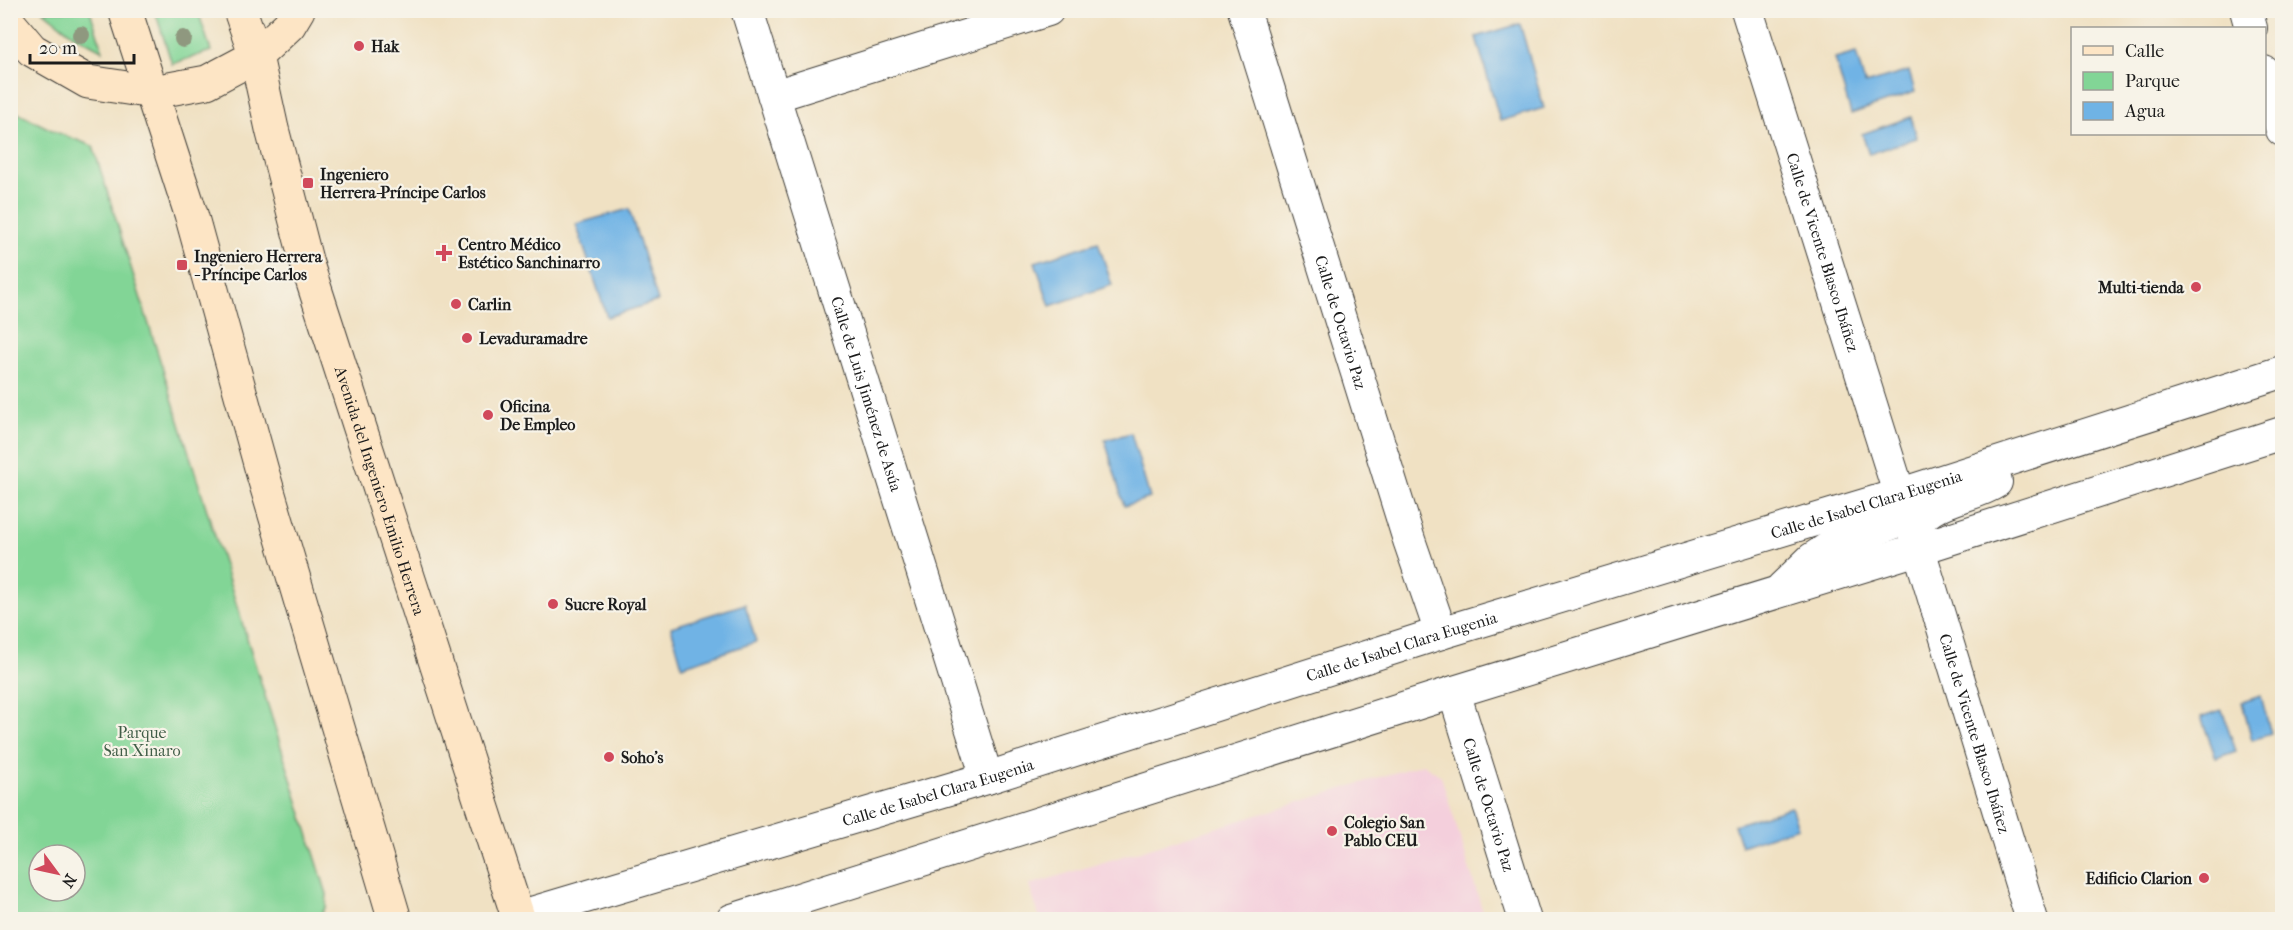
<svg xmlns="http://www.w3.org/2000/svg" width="2293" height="930" viewBox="0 0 2293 930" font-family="'IM FELL French Canon',serif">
<rect width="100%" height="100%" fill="#f7f3e8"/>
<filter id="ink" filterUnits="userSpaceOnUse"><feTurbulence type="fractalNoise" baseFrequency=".0167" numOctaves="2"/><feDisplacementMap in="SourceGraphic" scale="12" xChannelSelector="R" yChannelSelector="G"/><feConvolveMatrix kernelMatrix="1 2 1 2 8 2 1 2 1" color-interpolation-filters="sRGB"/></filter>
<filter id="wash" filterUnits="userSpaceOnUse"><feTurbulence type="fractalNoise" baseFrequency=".008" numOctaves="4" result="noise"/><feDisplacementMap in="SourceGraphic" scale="24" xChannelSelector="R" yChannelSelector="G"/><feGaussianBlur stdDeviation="1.35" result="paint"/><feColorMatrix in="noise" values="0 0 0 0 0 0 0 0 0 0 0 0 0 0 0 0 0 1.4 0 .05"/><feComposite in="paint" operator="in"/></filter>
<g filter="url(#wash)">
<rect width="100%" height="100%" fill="#f0e1c3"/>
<polygon fill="#f4cfdc" points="1423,764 1441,776 1485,919 1040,919 1029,885"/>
<g fill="#82d596" stroke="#4f7859" stroke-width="1.5" fill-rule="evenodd">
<polygon points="43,11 90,11 103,51 72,34"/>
<polygon points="155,11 198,11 211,51 172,64"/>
<path d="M 14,111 L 56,132 L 93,146 L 327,894 L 326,906 L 319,919 L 11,919 L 10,112 ZM 39,855 L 75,855 L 75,891 L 39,891 Z"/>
</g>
<g fill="#6fb3e5" stroke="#466880" stroke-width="1.5">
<polygon points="1520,24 1544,108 1500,121 1476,37"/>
<polygon points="1856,53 1865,84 1909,71 1915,92 1851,114 1835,59"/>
<polygon points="1911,117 1917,138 1869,154 1862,134"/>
<polygon points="629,209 658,301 607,317 576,224"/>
<polygon points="1098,242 1112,285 1050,306 1035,262"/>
<polygon points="1131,433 1150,498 1124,506 1105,440"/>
<polygon points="745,604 756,642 682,666 671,627"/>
<polygon points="2261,696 2271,734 2252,740 2242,702"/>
<polygon points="2222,710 2236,751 2216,758 2201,717"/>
<polygon points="1791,807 1798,827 1741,846 1734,825"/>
</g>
</g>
<g filter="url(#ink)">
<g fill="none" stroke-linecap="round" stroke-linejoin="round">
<defs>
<g id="street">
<path id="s1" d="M 747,10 L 987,778"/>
<path id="s2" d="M 1244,10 L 1409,540 L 1441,633"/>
<path id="s3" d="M 1747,10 L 1903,506 L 1900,516 L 1893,523 L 1832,546 L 1812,559 L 1782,588"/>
<polyline points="2246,10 2251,28"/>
<polyline points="2264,72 2282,130"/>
<polyline points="774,96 1048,10"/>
<path id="s4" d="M 1996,482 C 1970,499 1920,500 1914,533 L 2032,920"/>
<path id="s5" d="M 1454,692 L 1525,920"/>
<path id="s6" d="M 518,917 L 987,778 L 1441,633 L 1901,494 L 2282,372"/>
<polyline points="732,920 1454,692 1918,549 2282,433"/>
</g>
<g id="secondary">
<polyline points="125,10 191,214 262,471 395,920"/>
<path id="s7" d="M 240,10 L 256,56 L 272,129 L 307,264 L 519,920"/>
<polyline points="10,24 32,50 88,82 153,92 207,82 256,56 289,25 298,10"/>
</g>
</defs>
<use href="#street" stroke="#3c3a35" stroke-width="34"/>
<use href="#secondary" stroke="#3c3a35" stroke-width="35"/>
<use href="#street" stroke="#fff" stroke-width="32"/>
<use href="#secondary" stroke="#fde5c5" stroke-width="33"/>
</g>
<g fill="#8f987f">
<circle cx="81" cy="35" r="9"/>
<circle cx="183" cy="39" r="9"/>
</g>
</g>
<g fill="#d1495b" stroke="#f7f3e8" stroke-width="2">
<circle cx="359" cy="46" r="6"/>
<rect x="302" y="177" width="12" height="12" rx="3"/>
<path d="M441 244h6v6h6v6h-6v6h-6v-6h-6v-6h6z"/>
<rect x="176" y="259" width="12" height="12" rx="3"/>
<circle cx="2196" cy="287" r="6"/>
<circle cx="456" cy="304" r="6"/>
<circle cx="467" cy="338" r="6"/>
<circle cx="488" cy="415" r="6"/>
<circle cx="553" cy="604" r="6"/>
<circle cx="609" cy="757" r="6"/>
<circle cx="1332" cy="831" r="6"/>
<circle cx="2204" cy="878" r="6"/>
</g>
<g text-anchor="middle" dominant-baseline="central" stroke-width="4.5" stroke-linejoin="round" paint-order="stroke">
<g font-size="16" font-weight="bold" fill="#1c1c1c" stroke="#f7f3e8" text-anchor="start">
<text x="371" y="46">Hak</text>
<text x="320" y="174">Ingeniero<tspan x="320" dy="18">Herrera-Príncipe Carlos</tspan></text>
<text x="458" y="244">Centro Médico<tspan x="458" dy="18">Estético Sanchinarro</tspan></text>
<text x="194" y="256">Ingeniero Herrera<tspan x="194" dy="18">- Príncipe Carlos</tspan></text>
<text x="2184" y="287" text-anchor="end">Multi-tienda</text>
<text x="468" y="304">Carlin</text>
<text x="479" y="338">Levaduramadre</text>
<text x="500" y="406">Oficina<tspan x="500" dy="18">De Empleo</tspan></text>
<text x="565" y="604">Sucre Royal</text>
<text x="621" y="757">Soho's</text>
<text x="1344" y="822">Colegio San<tspan x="1344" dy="18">Pablo CEU</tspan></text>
<text x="2192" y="878" text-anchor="end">Edificio Clarion</text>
</g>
<g font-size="16" fill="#1c1c1c" stroke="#f7f3e8">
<text stroke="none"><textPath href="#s3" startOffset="254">Calle de Vicente Blasco Ibáñez</textPath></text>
<text stroke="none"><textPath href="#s2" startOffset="327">Calle de Octavio Paz</textPath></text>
<text stroke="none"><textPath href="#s1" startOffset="402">Calle de Luis Jiménez de Asúa</textPath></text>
<text stroke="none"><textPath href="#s7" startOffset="501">Avenida del Ingeniero Emilio Herrera</textPath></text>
<text stroke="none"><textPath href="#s6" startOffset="1410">Calle de Isabel Clara Eugenia</textPath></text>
<text stroke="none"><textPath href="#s6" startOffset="924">Calle de Isabel Clara Eugenia</textPath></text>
<text stroke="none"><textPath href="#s4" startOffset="310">Calle de Vicente Blasco Ibáñez</textPath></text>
<text stroke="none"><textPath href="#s6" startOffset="438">Calle de Isabel Clara Eugenia</textPath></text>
<text stroke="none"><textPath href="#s5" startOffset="118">Calle de Octavio Paz</textPath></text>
</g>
<g font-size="16" fill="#405d47" stroke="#f7f3e8">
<text x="142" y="732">Parque<tspan x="142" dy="18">San Xinaro</tspan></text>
</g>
</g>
<rect width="2293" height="930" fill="none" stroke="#f7f3e8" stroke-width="36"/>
<rect x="2071" y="27" width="195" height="108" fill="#f7f3e8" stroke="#9f9d96" stroke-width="1.5"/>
<rect x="2083" y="46" width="30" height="9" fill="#fde5c5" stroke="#9f9d96" stroke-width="1.5"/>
<text x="2125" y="57" font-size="18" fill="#1c1c1c">Calle</text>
<rect x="2083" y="72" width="30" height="18" fill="#82d596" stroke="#9f9d96" stroke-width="1.5"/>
<text x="2125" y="87" font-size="18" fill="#1c1c1c">Parque</text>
<rect x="2083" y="102" width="30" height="18" fill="#6fb3e5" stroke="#9f9d96" stroke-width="1.5"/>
<text x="2125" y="117" font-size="18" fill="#1c1c1c">Agua</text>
<g transform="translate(57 873) rotate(123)"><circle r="28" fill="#f7f3e8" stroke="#9f9d96" stroke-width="1.5"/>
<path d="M0-4.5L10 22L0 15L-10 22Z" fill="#d1495b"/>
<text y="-9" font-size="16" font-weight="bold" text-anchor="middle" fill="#1c1c1c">N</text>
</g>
<path d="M30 54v9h104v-9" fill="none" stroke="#1c1c1c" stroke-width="3"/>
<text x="39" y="54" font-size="18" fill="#1c1c1c" stroke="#f7f3e8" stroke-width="4.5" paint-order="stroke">20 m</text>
</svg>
